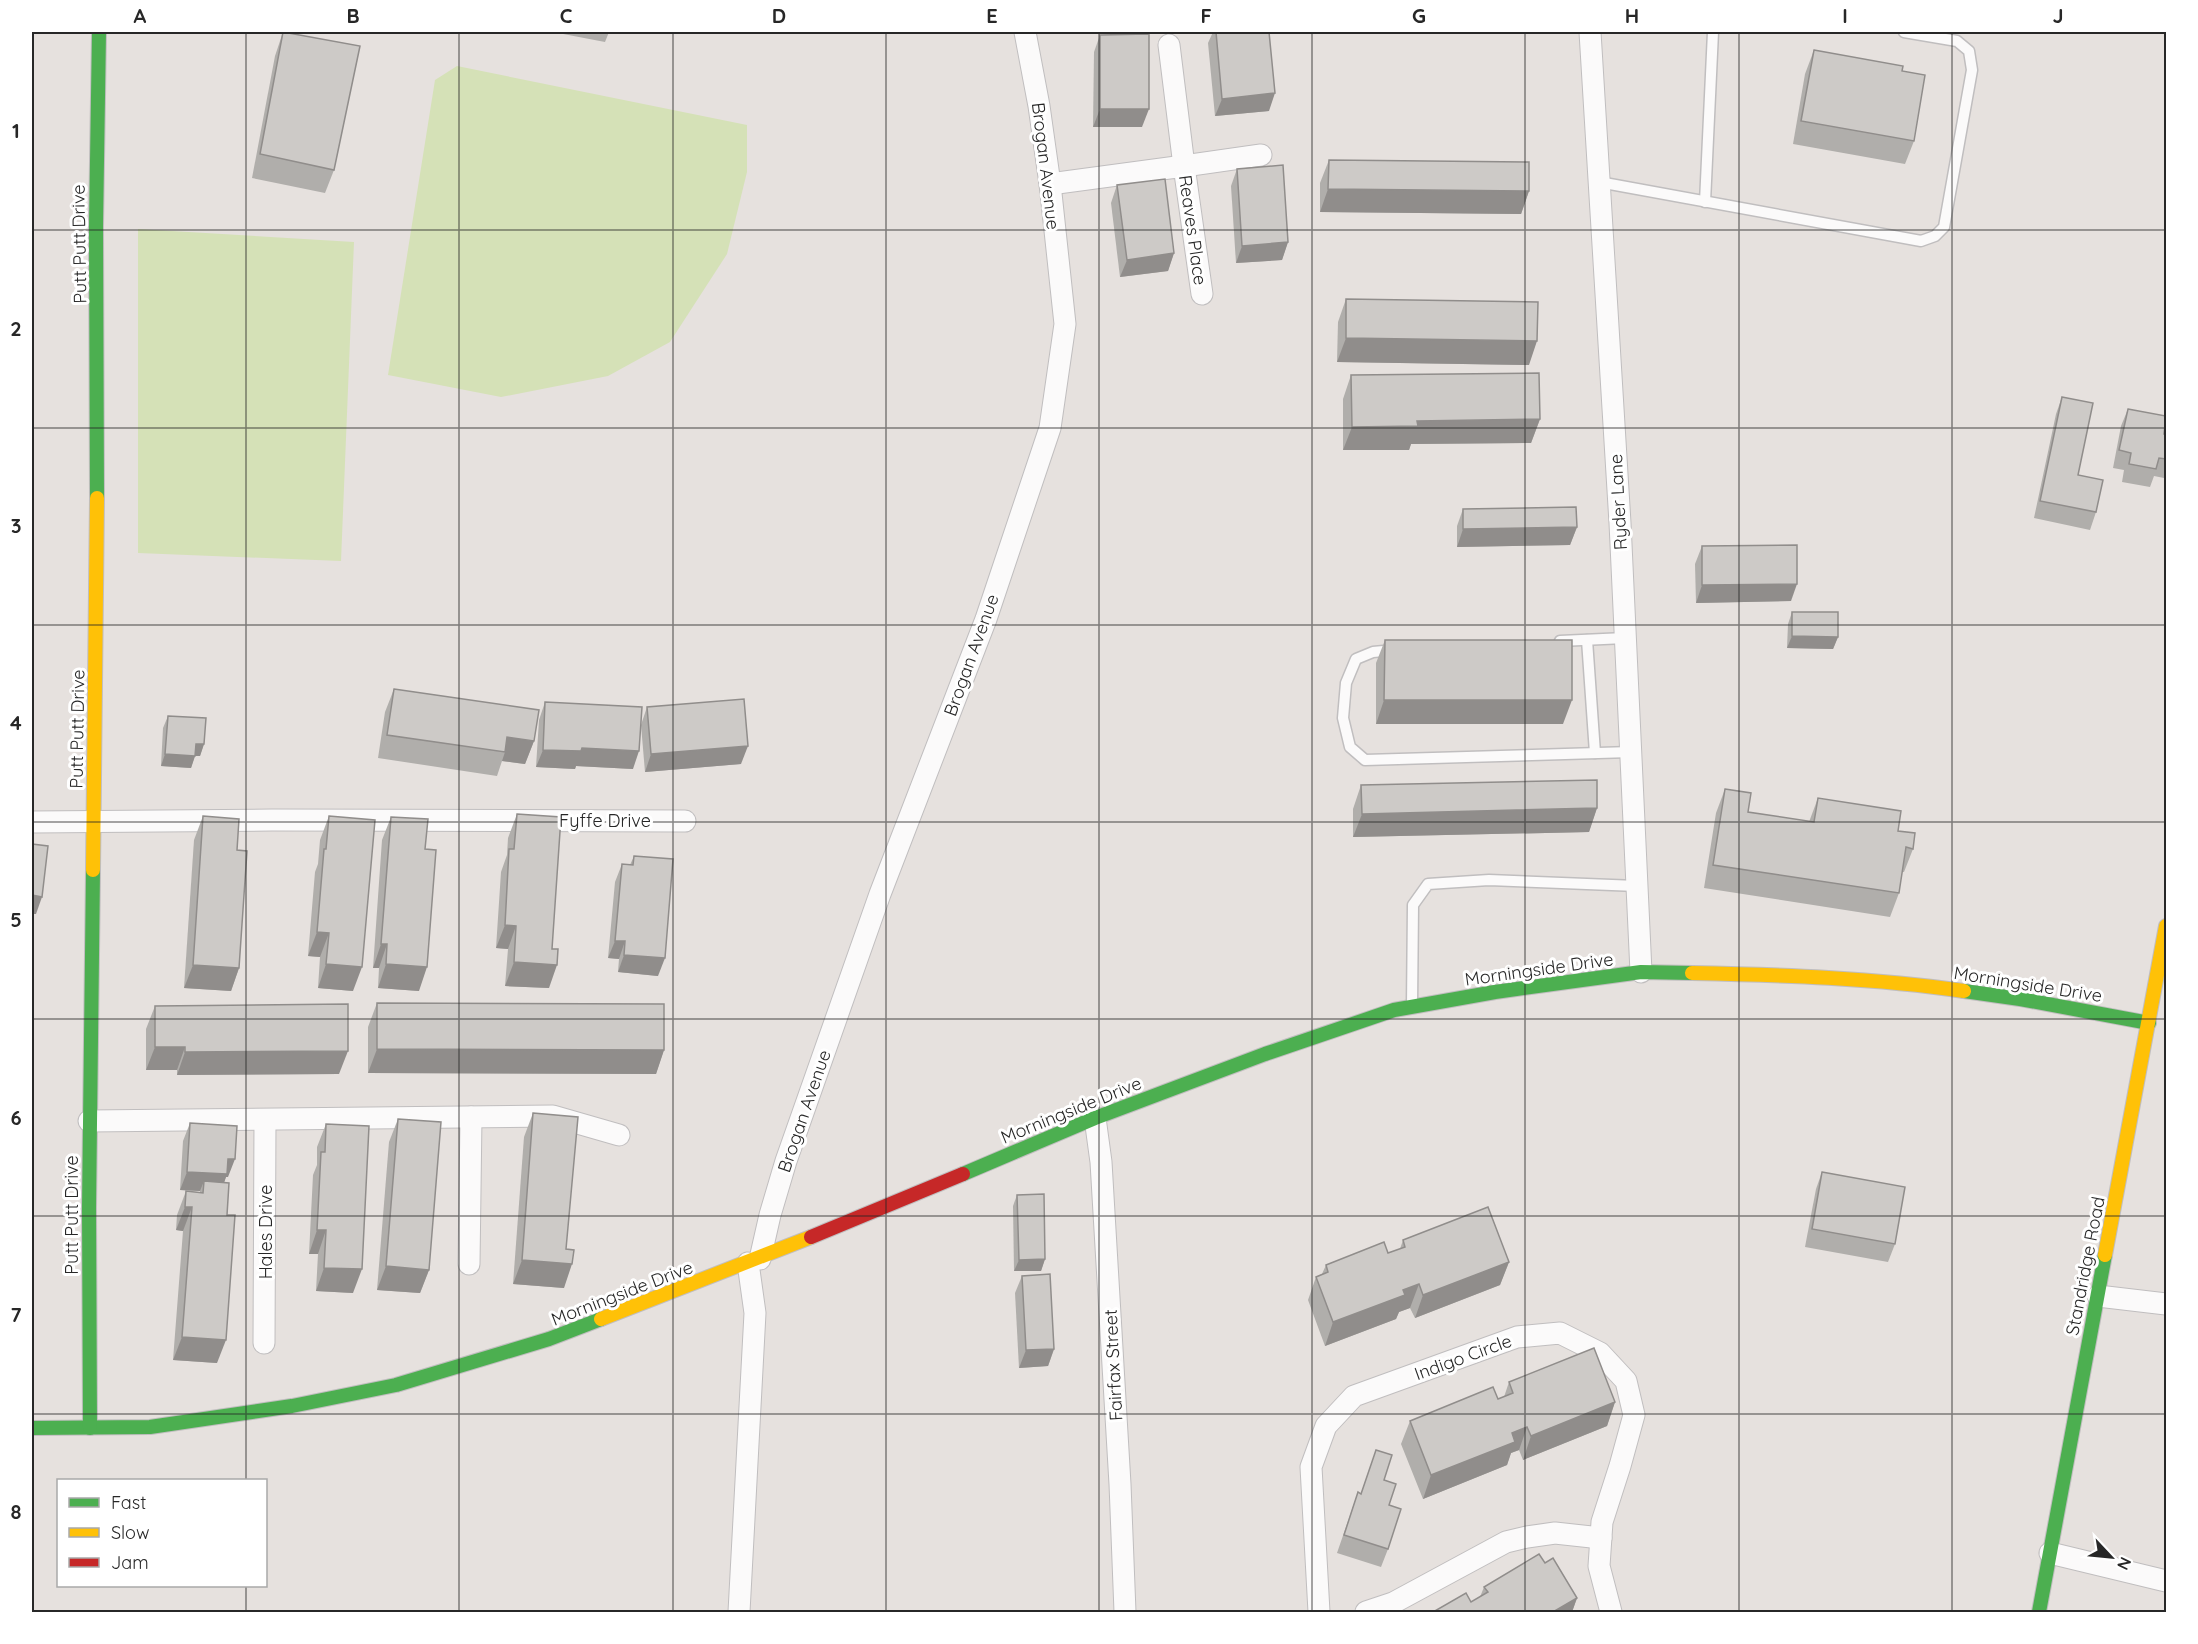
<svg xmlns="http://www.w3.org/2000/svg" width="2198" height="1644" viewBox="0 0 2198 1644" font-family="Quicksand,sans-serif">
<rect width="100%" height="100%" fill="#e6e1de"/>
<g fill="#d5e1b7">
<polygon points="457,66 747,125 747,172 727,254 670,342 608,376 501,397 388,375 435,80"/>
<polygon points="138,229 354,242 341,561 138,553"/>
</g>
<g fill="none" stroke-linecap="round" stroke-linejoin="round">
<defs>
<g id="lane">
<polyline points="1599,182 1921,241 1935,236 1944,227 1972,70 1969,51 1957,41 1904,32"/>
<polyline points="1705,202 1713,32"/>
<polyline points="1587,640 1595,753"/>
<polyline points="1560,641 1625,638"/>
<polyline points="1394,650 1373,652 1356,659 1346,683 1343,718 1350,747 1365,760 1631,752"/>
<polyline points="1412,1005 1413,905 1428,884 1489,880 1637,886"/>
</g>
<g id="street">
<polyline points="1590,32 1620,523 1641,972"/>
<polyline points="1169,45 1184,166 1261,155"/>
<polyline points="1050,184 1184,166 1202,294"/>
<polyline points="32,822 272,820 685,821"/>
<polyline points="1095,1118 1101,1162 1120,1484 1125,1612"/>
<polyline points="89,1121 553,1116 619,1135"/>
<polyline points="760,1259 770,1215 786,1161 880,894 986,619 1050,428 1065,324 1050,184 1039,106 1025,32"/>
<polyline points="469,1264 471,1117"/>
<polyline points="2098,1296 2166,1304"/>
<polyline points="264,1343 265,1120"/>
<polyline points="2050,1553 2166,1581"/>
<polyline points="739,1612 755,1313 748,1263"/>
<polyline points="1319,1612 1311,1467 1326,1426 1354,1396 1517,1337 1560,1333 1600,1353 1626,1381 1634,1415 1620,1466 1602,1522 1599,1566 1611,1612"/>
<polyline points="1366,1612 1393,1603 1506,1542 1527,1537 1555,1533 1601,1538"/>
</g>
<g id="fast">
<polyline points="97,498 96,226 99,32"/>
<polyline points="1964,991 2020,999 2149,1023"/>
<polyline points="963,1174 1095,1118 1265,1054 1394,1010 1495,992 1641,972 1692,973"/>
<polyline points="32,1428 150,1427 292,1406 396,1385 549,1339 601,1319"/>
<polyline points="90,1428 89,1208 93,870"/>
<polyline points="2039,1612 2105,1255"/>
</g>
<g id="slow">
<polyline points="93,870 97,498"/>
<path d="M 1692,973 C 1783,975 1874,978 1964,991"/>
<polyline points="2105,1255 2166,926"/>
<polyline points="601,1319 811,1237"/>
</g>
<polyline id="jam" points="811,1237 963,1174"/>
</defs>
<use href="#lane" stroke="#c0bebf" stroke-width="13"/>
<use href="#street" stroke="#c0bebf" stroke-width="23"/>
<use href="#fast" stroke="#c0bebf" stroke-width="16"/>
<use href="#slow" stroke="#c0bebf" stroke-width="16"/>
<use href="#jam" stroke="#c0bebf" stroke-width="16"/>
<use href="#lane" stroke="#fbfafa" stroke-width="10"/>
<use href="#street" stroke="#fbfafa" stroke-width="21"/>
<use href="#fast" stroke="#4caf50" stroke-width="14"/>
<use href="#slow" stroke="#ffc107" stroke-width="14"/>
<use href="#jam" stroke="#c62828" stroke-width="14"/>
</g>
<g fill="#b0aeab">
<polygon points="283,32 334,170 325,193 252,178 275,56"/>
<polygon points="559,32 609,32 605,42 558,33"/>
<polygon points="1213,32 1269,32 1269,111 1215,116 1208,43"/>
<polygon points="1100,35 1142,127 1093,127 1094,52"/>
<polygon points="1814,50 1902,71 1914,141 1905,164 1793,144 1805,74"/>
<polygon points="1329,160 1529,191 1521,214 1320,212 1320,183"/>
<polygon points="1237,169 1288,242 1282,260 1236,263 1231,186"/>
<polygon points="1117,185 1174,253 1168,271 1120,277 1111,203"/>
<polygon points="1346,299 1529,365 1337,362 1338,322"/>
<polygon points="1351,375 1540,419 1531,443 1411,444 1409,450 1343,450 1343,399"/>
<polygon points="2062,397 2078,475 2096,512 2090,530 2034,518 2056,414"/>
<polygon points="2128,409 2164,434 2166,434 2166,470 2164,478 2154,476 2150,487 2122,482 2124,470 2113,468 2121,426"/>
<polygon points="1463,509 1577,527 1570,545 1457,547 1457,526"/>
<polygon points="1702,546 1791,601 1696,603 1695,564"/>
<polygon points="1792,612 1838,637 1833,649 1787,648 1788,624"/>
<polygon points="1385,640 1563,724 1376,724 1376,663"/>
<polygon points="394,689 534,741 525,764 502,761 497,776 378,758 385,712"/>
<polygon points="545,702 633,769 576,766 575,769 536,767 539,720"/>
<polygon points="647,707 741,764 645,772 641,725"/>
<polygon points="168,716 204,744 200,756 195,756 191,768 161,766 163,728"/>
<polygon points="1361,785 1597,808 1589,832 1353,837 1353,809"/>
<polygon points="1725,789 1748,812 1809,822 1818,798 1898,831 1913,849 1904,872 1902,872 1899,893 1890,917 1704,888 1716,813"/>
<polygon points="517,814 549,988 505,986 508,949 496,948 501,872 507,855 508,838"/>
<polygon points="203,816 237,850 239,968 231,991 184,988 194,840"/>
<polygon points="329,816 353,991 318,988 320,957 308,956 315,872 318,864 320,840"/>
<polygon points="391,817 419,991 378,988 379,968 373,968 382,840"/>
<polygon points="634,856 658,976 618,972 619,959 608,958 615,882 622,864 630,865"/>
<polygon points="377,1003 664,1050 656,1074 368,1073 368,1027"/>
<polygon points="155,1006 339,1074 177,1075 177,1070 146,1070 146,1029"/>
<polygon points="533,1113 566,1249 564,1288 513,1284 524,1137"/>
<polygon points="398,1119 429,1270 420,1293 377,1290 389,1142"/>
<polygon points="190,1123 228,1177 226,1177 224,1182 217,1363 173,1360 183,1231 176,1230 177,1215 186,1191 200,1192 200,1191 180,1190 183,1141"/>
<polygon points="326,1124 353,1293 316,1291 318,1254 309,1254 313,1175 317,1165 317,1147"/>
<polygon points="1822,1172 1895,1244 1888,1262 1805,1247 1816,1189"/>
<polygon points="1017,1195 1045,1259 1041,1271 1014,1271 1013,1206"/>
<polygon points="1403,1240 1509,1262 1500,1285 1415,1318 1410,1308 1399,1312 1396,1319 1325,1346 1308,1300 1316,1277 1322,1274 1326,1265 1388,1253 1400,1249"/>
<polygon points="1022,1276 1054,1349 1048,1366 1019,1368 1015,1293"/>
<polygon points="1509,1382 1615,1402 1607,1426 1523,1460 1519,1450 1511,1453 1507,1465 1423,1499 1401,1444 1410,1421 1498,1399 1504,1397"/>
<polygon points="1376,1450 1389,1505 1388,1549 1381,1567 1337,1553 1358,1492 1361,1494"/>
<polygon points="1545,1563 1577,1598 1572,1612 1433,1612 1471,1602 1480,1597 1484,1587"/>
</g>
<g fill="#908d8b">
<polygon points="1275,93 1269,111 1215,116 1222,99"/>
<polygon points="1100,109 1149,109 1142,127 1093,127"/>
<polygon points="1328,189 1529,191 1521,214 1320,212"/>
<polygon points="1288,242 1282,260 1236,263 1242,246"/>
<polygon points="1174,253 1168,271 1120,277 1127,260"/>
<polygon points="1346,338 1537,341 1529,365 1337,362"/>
<polygon points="1540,419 1531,443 1411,444 1409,450 1343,450 1352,427 1417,421"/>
<polygon points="1577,527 1570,545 1457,547 1463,529"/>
<polygon points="1797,584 1791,601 1696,603 1702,585"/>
<polygon points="1792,636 1838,637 1833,649 1787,648"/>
<polygon points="1384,700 1572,700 1563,724 1376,724"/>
<polygon points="507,737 534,741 525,764 502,761 505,752"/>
<polygon points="196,744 204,744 200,756 192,756"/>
<polygon points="748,746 741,764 645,772 651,754"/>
<polygon points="582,748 639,751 633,769 576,766 575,769 536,767 543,750"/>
<polygon points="165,754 195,756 191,768 161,766"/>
<polygon points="1597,808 1589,832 1353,837 1362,814"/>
<polygon points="32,895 42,897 36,914 32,914"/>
<polygon points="505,925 516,926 508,949 496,948"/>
<polygon points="317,932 329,933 320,957 308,956"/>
<polygon points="615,941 625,941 619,959 608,958"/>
<polygon points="381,944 387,944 379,968 373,968"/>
<polygon points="624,955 665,958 658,976 618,972"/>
<polygon points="514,962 557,965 549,988 505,986"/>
<polygon points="326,964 362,967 353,991 318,988"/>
<polygon points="386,964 427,967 419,991 378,988"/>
<polygon points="193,965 239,968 231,991 184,988"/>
<polygon points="155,1047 185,1047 177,1070 146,1070"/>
<polygon points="377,1049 664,1050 656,1074 368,1073"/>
<polygon points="348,1051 339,1074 177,1075 185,1052"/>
<polygon points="228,1159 235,1159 228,1177 226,1177 221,1192 204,1181 200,1191 180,1190 187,1172"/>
<polygon points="185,1207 192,1207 183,1231 176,1230"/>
<polygon points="317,1230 326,1230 318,1254 309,1254"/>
<polygon points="1045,1259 1041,1271 1014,1271 1019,1260"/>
<polygon points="522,1260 572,1264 564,1288 513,1284"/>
<polygon points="1509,1262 1500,1285 1415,1318 1423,1295"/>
<polygon points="386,1266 429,1270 420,1293 377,1290"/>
<polygon points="324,1268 362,1269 353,1293 316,1291"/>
<polygon points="1419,1284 1410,1308 1399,1312 1396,1319 1325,1346 1333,1322 1403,1290"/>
<polygon points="182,1337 226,1340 217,1363 173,1360"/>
<polygon points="1054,1349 1048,1366 1019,1368 1026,1350"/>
<polygon points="1615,1402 1607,1426 1523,1460 1531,1436"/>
<polygon points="1527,1427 1519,1450 1511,1453 1507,1465 1423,1499 1431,1475 1512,1433"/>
<polygon points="1577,1598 1572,1612 1553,1612"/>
</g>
<g fill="#cdcac7" stroke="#908d8b" stroke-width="1.5">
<polygon points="283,32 360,46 334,170 260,154"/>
<polygon points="1216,32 1269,32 1275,93 1222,99"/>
<polygon points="1149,34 1149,109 1100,109 1100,35"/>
<polygon points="1814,50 1903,66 1902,71 1925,75 1914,141 1801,121"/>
<polygon points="1329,160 1529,162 1529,191 1328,189"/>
<polygon points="1283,165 1288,242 1242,246 1237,169"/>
<polygon points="1165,179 1174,253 1127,260 1117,185"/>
<polygon points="1346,299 1538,302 1537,341 1346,338"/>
<polygon points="1539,373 1540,419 1417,421 1418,426 1352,427 1351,375"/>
<polygon points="2062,397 2093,403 2078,475 2103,480 2096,512 2040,501"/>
<polygon points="2128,409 2166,416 2164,434 2166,434 2166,459 2159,458 2156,469 2129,464 2131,453 2119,450"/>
<polygon points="1576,507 1577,527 1463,529 1463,509"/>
<polygon points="1797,545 1797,584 1702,585 1702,546"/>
<polygon points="1792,612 1838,612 1838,637 1792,636"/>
<polygon points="1385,640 1572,640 1572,700 1384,700"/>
<polygon points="394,689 539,710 534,741 507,737 505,752 387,735"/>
<polygon points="744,699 748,746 651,754 647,707"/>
<polygon points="545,702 642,707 639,751 582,748 581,751 543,750"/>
<polygon points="168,716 206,718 204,744 196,744 195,756 165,754"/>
<polygon points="1597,780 1597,808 1362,814 1361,785"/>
<polygon points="1725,789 1751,793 1748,812 1814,822 1818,798 1901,811 1898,831 1915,833 1913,849 1906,847 1899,893 1713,865"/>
<polygon points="517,814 561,817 552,949 558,949 557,965 514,962 516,926 505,925 509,849 514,849"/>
<polygon points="203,816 239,819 237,850 247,851 239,968 193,965"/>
<polygon points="329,816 375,820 362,967 326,964 329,933 317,932 324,849 326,849"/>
<polygon points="391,817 428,819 425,849 436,850 427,967 386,964 387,944 381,944"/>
<polygon points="32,844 48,846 42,897 32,895"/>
<polygon points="634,856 673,859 665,958 624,955 625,941 615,941 622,864 633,865"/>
<polygon points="377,1003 664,1004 664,1050 377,1049"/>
<polygon points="348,1004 348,1051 185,1052 185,1047 155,1047 155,1006"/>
<polygon points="533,1113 578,1117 566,1249 574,1250 572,1264 522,1260"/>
<polygon points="398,1119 441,1122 429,1270 386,1266"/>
<polygon points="190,1123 237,1126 235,1159 228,1159 227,1174 187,1172"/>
<polygon points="326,1124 369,1126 362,1269 324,1268 326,1230 317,1230 321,1152 325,1152"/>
<polygon points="1822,1172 1905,1187 1895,1244 1812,1229"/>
<polygon points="204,1181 229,1183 227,1215 235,1215 226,1340 182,1337 192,1207 185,1207 186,1191 203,1193"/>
<polygon points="1044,1194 1045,1259 1019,1260 1017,1195"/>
<polygon points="1488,1207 1509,1262 1423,1295 1419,1284 1403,1290 1405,1295 1333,1322 1316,1277 1328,1272 1326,1265 1384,1242 1388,1253 1405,1247 1403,1240"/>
<polygon points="1050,1274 1054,1349 1026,1350 1022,1276"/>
<polygon points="1594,1348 1615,1402 1531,1436 1527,1427 1512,1433 1515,1442 1431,1475 1410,1421 1493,1387 1498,1399 1513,1393 1509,1382"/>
<polygon points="1376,1450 1392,1455 1384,1480 1396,1484 1389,1505 1401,1509 1388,1549 1344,1535 1358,1492 1361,1494"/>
<polygon points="1539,1554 1545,1563 1553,1558 1577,1598 1553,1612 1433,1612 1466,1593 1471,1602 1488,1592 1484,1587"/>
</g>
<path fill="none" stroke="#272727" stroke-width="1.5" stroke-opacity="0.55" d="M 246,32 L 246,1480M 459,32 L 459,1612M 673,32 L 673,1612M 886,32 L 886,1612M 1099,32 L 1099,1612M 1312,32 L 1312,1612M 1525,32 L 1525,1612M 1739,32 L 1739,1612M 1952,32 L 1952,1612M 32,230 L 2166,230M 32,428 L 2166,428M 32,625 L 2166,625M 32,822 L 2166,822M 32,1019 L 2166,1019M 32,1216 L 2166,1216M 32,1414 L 2166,1414M 246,1586 L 246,1612"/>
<g text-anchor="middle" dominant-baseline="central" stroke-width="6" stroke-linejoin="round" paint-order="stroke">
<g font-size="18" fill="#272727" stroke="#fff">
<text transform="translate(1046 166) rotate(83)">Brogan Avenue</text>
<text transform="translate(1193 230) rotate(82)">Reaves Place</text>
<text transform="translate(79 244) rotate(-91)">Putt Putt Drive</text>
<text transform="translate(1618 502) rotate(-93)">Ryder Lane</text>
<text transform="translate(971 655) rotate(-70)">Brogan Avenue</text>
<text transform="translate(77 729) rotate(-89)">Putt Putt Drive</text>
<text x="605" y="820">Fyffe Drive</text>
<text transform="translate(1539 969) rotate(-8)">Morningside Drive</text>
<text transform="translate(2028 984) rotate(9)">Morningside Drive</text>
<text transform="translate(1071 1110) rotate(-22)">Morningside Drive</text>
<text transform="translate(804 1111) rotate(-71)">Brogan Avenue</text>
<text transform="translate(71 1215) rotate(-90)">Putt Putt Drive</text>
<text transform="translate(265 1232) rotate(-90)">Hales Drive</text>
<text transform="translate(2085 1266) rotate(-79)">Standridge Road</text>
<text transform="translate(622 1293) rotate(-21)">Morningside Drive</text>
<text transform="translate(1463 1357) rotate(-20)">Indigo Circle</text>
<text transform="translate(1113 1365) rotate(-93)">Fairfax Street</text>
</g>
</g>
<rect width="2198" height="1644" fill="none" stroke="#ffffff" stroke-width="66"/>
<rect x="57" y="1479" width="210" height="108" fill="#ffffff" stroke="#a9a9a9" stroke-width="1.5"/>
<rect x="69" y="1498" width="30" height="9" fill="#4caf50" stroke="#a9a9a9" stroke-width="1.5"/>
<text x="111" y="1509" font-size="18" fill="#272727">Fast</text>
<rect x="69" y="1528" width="30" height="9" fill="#ffc107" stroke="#a9a9a9" stroke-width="1.5"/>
<text x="111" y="1539" font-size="18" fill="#272727">Slow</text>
<rect x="69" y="1558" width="30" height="9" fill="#c62828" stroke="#a9a9a9" stroke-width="1.5"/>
<text x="111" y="1569" font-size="18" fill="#272727">Jam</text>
<g transform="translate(2111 1557) rotate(116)" stroke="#ffffff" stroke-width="4.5" paint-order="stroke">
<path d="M0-4.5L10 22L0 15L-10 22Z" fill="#272727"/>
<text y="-9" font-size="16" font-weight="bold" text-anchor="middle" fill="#272727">N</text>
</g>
<rect x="33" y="33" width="2132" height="1578" fill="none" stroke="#272727" stroke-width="2"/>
<g font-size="20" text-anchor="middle" font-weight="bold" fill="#272727">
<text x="140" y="23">A</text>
<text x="353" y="23">B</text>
<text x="566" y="23">C</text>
<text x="779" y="23">D</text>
<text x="992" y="23">E</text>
<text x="1206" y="23">F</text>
<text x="1419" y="23">G</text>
<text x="1632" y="23">H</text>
<text x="1845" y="23">I</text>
<text x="2058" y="23">J</text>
<text x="16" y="138">1</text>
<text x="16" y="336">2</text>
<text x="16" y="533">3</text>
<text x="16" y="730">4</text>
<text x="16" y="927">5</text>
<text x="16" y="1125">6</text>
<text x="16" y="1322">7</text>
<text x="16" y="1519">8</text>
</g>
</svg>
